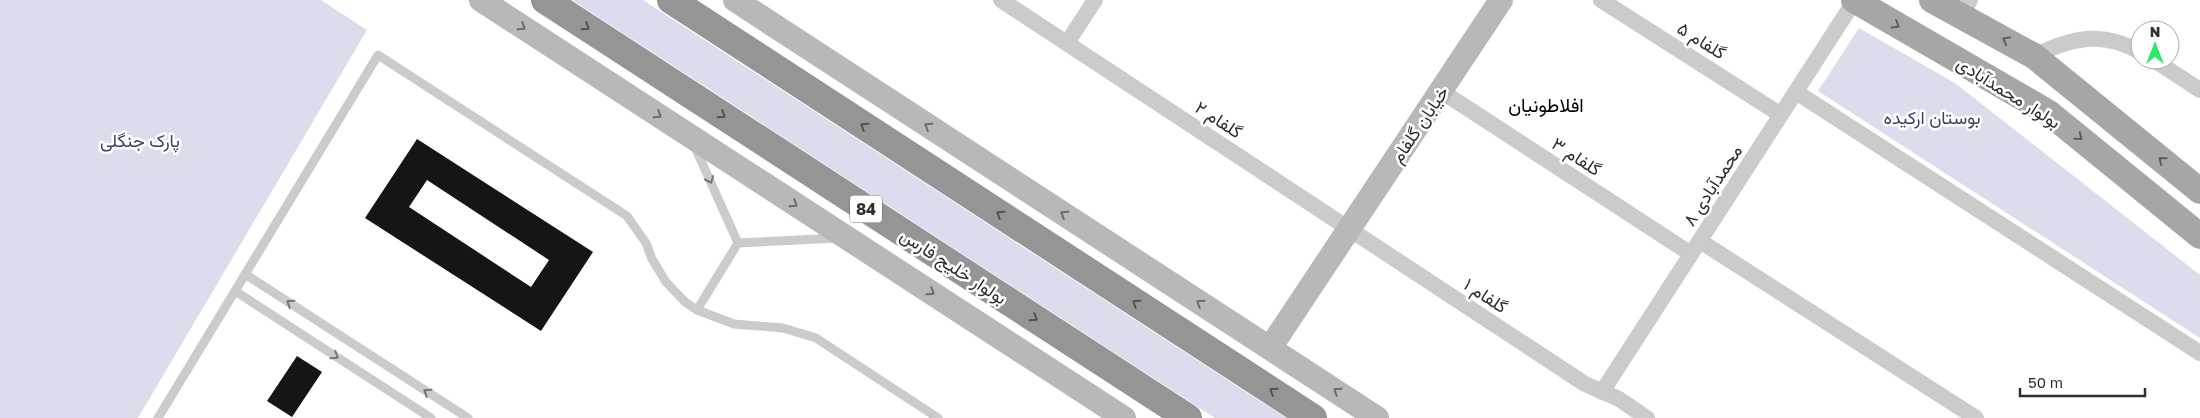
<svg xmlns="http://www.w3.org/2000/svg" width="2200" height="418" viewBox="0 0 2200 418" font-family="'Golos Text',Vazirmatn,sans-serif">
<rect width="100%" height="100%" fill="#fff"/>
<g fill="#dbddec">
<polygon points="0,0 321,0 367,30 138,418 0,418"/>
<polygon points="572,0 643,0 1286,418 1215,418"/>
<polygon points="1859,28 1955,83 2200,275 2200,338 1818,91"/>
</g>
<g fill="#151515" fill-rule="evenodd">
<path d="M 417,139 L 593,252 L 541,331 L 365,218 ZM 427,180 L 549,260 L 531,287 L 409,207 Z"/>
<polygon points="297,356 322,372 292,417 267,401"/>
</g>
<g fill="none" stroke-linecap="round" stroke-linejoin="round">
<g stroke="#cbcbcb" stroke-width="9">
<polyline points="694,145 738,243"/>
<polyline points="738,243 838,238"/>
<polyline points="245,274 468,418"/>
<polyline points="235,291 431,418"/>
<polyline points="697,310 738,243"/>
<polyline points="158,418 378,55 627,216 646,243 652,259 666,282 685,302 697,310 734,324 783,328 816,338 938,418"/>
</g>
<g stroke="#cbcbcb" stroke-width="16">
<polyline points="1001,0 1585,384 1619,399 1647,418"/>
<polyline points="1601,0 1781,115"/>
<polyline points="1961,16 1970,0"/>
<polyline points="1067,43 1095,0"/>
<path d="M 2034,56 C 2071,38 2102,30 2140,52"/>
<polyline points="2154,60 2200,90"/>
<polyline points="1441,91 1691,254"/>
<polyline points="1796,92 2200,353"/>
<polyline points="1700,241 1976,418"/>
<polyline points="1602,392 1855,0"/>
</g>
<g stroke="#b8b8b8" stroke-width="24">
<polyline points="481,0 1124,418"/>
<polyline points="735,0 1377,418"/>
<polyline points="1270,348 1501,0"/>
</g>
<g stroke="#a6a6a6" stroke-width="26">
<polyline points="1854,0 2049,113 2200,236"/>
<polyline points="1932,0 2034,56 2200,191"/>
</g>
<g stroke="#959595" stroke-width="28">
<polyline points="545,0 1188,418"/>
<polyline points="671,0 1313,418"/>
</g>
</g>
<defs><path id="oneway-chevron" d="M-2-3.5L2.5 0L-2 3.5" fill="none" stroke-width="1.6" stroke-linecap="round" stroke-linejoin="round" transform="scale(1.25)"/></defs>
<g stroke="#5e5e5e">
<use href="#oneway-chevron" transform="translate(1896 25) rotate(30)"/>
<use href="#oneway-chevron" transform="translate(2006 40) rotate(-151)"/>
<use href="#oneway-chevron" transform="translate(2079 137) rotate(39)"/>
<use href="#oneway-chevron" transform="translate(2162 160) rotate(-141)"/>
</g>
<g stroke="#6c6c6c">
<use href="#oneway-chevron" transform="translate(522 27) rotate(33)"/>
<use href="#oneway-chevron" transform="translate(658 115) rotate(33)"/>
<use href="#oneway-chevron" transform="translate(928 126) rotate(-147)"/>
<use href="#oneway-chevron" transform="translate(794 204) rotate(33)"/>
<use href="#oneway-chevron" transform="translate(1064 214) rotate(-147)"/>
<use href="#oneway-chevron" transform="translate(931 292) rotate(33)"/>
<use href="#oneway-chevron" transform="translate(1200 303) rotate(-147)"/>
<use href="#oneway-chevron" transform="translate(1337 391) rotate(-147)"/>
</g>
<g stroke="#525252">
<use href="#oneway-chevron" transform="translate(586 27) rotate(33)"/>
<use href="#oneway-chevron" transform="translate(722 115) rotate(33)"/>
<use href="#oneway-chevron" transform="translate(864 126) rotate(-147)"/>
<use href="#oneway-chevron" transform="translate(1000 214) rotate(-147)"/>
<use href="#oneway-chevron" transform="translate(1136 303) rotate(-147)"/>
<use href="#oneway-chevron" transform="translate(1034 318) rotate(33)"/>
<use href="#oneway-chevron" transform="translate(1273 391) rotate(-147)"/>
</g>
<g stroke="#757575">
<use href="#oneway-chevron" transform="translate(710 180) rotate(66)"/>
<use href="#oneway-chevron" transform="translate(290 303) rotate(-147)"/>
<use href="#oneway-chevron" transform="translate(335 356) rotate(33)"/>
<use href="#oneway-chevron" transform="translate(427 392) rotate(-147)"/>
</g>
<g text-anchor="middle" dominant-baseline="central" stroke-width="5" stroke-linejoin="round" paint-order="stroke">
<rect fill="#fff" stroke="#6d6d6d" stroke-width="1" x="850" y="195.5" width="32" height="27" rx="4"/>
<g font-size="16" font-weight="bold" fill="#2e2e2e">
<text x="866" y="209">84</text>
</g>
<g font-size="18" fill="#2e2e2e" stroke="#fff">
<text transform="translate(1702 40) rotate(32)">گلفام ۵</text>
<text transform="translate(2009 92) rotate(32)">بولوار محمدآبادی</text>
<text transform="translate(1219 119) rotate(33)">گلفام ۲</text>
<text transform="translate(1419 124) rotate(-56)">خیابان گلفام</text>
<text transform="translate(1577 156) rotate(33)">گلفام ۳</text>
<text transform="translate(1712 185) rotate(-57)">محمدآبادی ۸</text>
<text transform="translate(954 266) rotate(33)">بولوار خلیج فارس</text>
<text transform="translate(1486 295) rotate(33)">گلفام ۱</text>
</g>
<g font-size="18" fill="#3a3e6a" stroke="#fff">
<text x="1932" y="117">بوستان ارکیده</text>
<text x="140" y="140">پارک جنگلی</text>
</g>
<g font-size="19" fill="#000" stroke="#fff">
<text x="1546" y="104">افلاطونیان</text>
</g>
</g>
<g transform="translate(2155 45)"><circle r="24" fill="#ffffff" stroke="#ababab"/>
<path d="M0-4L9 19L0 12L-9 19Z" fill="#2ce96a"/>
<text y="-8" font-size="14" font-weight="bold" text-anchor="middle" fill="#2e2e2e">N</text>
</g>
<path d="M2020 388v8h125v-8" fill="none" stroke="#2e2e2e" stroke-width="2.5"/>
<text x="2028" y="388" font-size="15" fill="#2e2e2e" stroke="#ffffff" stroke-width="4" paint-order="stroke">50 m</text>
</svg>
